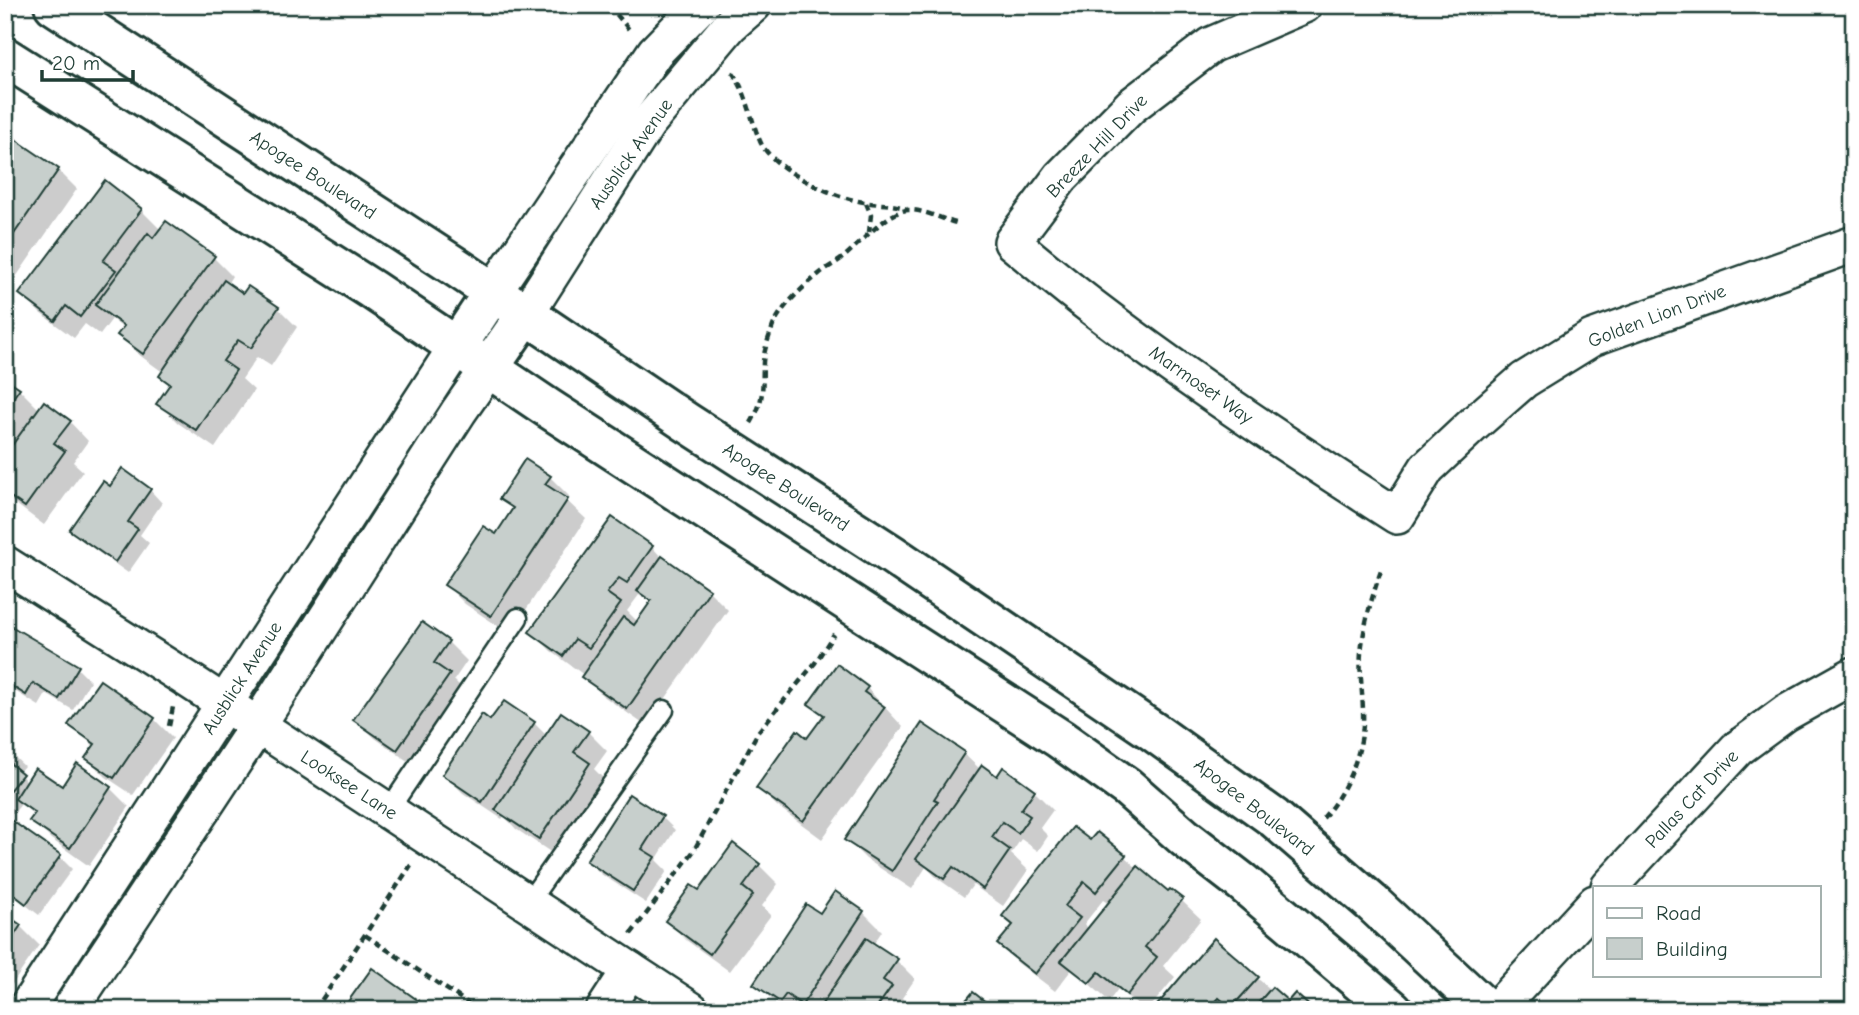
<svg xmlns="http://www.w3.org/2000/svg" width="1859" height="1015" viewBox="0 0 1859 1015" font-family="'Comic Neue',sans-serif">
<rect width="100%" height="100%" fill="#fff"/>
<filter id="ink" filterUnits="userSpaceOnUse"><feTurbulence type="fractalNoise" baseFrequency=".0143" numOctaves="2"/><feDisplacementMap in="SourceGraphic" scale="14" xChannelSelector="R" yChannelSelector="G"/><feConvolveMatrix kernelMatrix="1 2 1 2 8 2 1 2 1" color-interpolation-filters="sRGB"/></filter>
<g filter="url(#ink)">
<g fill="#0003" fill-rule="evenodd">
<polygon points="5,127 21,142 20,144 58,170 77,189 5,293"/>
<polygon points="141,210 161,230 214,258 232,276 227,284 243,295 278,308 297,327 271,366 257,357 242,379 254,390 215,448 178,423 159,404 171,386 162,376 164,373 138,354 119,335 124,329 112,319 100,335 85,324 74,338 40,313 21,294"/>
<polygon points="5,380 19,389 40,410 70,422 88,441 73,462 83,471 44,525 5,496"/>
<polygon points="525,461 550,477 569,496 566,500 586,519 510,634 465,604 446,585 496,537 514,511 501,498"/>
<polygon points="110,488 150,490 162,503 140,535 149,543 128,573 84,542 71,530"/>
<path d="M 652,547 L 664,560 L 709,591 L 728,610 L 646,726 L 602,695 L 584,675 L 551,651 L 532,632 ZM 639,595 L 652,603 L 638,622 L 627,611 Z"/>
<polygon points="422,624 448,642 467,661 454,680 468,694 416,767 375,738 356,720"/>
<polygon points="5,640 77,668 90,681 73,710 46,694 39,706 5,685"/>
<polygon points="100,682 154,719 173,738 133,795 106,777 87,758 95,747 71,725"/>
<polygon points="867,688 903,727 822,839 777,806 758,787 807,740 824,718 811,704"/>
<polygon points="491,723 534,723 547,736 588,732 607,751 594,769 608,783 558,857 516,829 504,816 502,819 463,793 444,774"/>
<polygon points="5,748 24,766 18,773 28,782 62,788 110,788 129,807 89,866 51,839 32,820 34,816 22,803 13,814 5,808"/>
<polygon points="964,754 981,770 1034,791 1053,810 1040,828 1048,836 1038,851 1021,839 1011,854 1028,870 1003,906 973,885 964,897 937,878 926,867 912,889 866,859 847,840"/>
<polygon points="662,817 675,830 656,860 667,871 646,903 601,874 588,861"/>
<path d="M 1090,843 L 1124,856 L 1138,869 L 1182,901 L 1201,919 L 1163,966 L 1175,977 L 1148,1010 L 1144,1010 L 1118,989 L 1109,1001 L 1072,969 L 1055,991 L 1018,963 L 1000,944 ZM 1103,900 L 1109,904 L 1089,929 L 1084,924 Z"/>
<polygon points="60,857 72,869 39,915 5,889 5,864"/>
<polygon points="759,865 778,884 762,906 771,915 729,971 686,940 668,921 699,892"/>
<polygon points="835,893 863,912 882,931 873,945 896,960 915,979 902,998 909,1006 907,1010 784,1010 755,984 820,915"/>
<polygon points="5,916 20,926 39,945 5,995"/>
<polygon points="1257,978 1288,1004 1311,1010 1155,1010"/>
</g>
<g fill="#c7cfcc" stroke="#1f3d34" stroke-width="2">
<polygon points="9,135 59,169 5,247 5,141"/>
<polygon points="105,180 142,209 103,261 116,270 80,317 66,306 55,321 19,294"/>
<polygon points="166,221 215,256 143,354 117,335 124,326 95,305 148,233 153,238"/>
<polygon points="224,280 243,293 248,286 279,307 251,348 238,340 223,361 236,370 196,430 156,404 170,384 159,376"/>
<polygon points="5,378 20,388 5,409"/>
<polygon points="44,401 71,421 54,443 65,451 25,507 5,493 5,455"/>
<polygon points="525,459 551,476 545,484 568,499 491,616 444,585 483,526 496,534 513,508 499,499"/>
<polygon points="122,468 151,489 128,522 138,529 115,562 69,530 103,481 110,486"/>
<polygon points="612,517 653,546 627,583 619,578 607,593 621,603 589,648 575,639 563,656 529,632"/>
<polygon points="662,556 710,590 627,709 581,677 623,617 634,625 651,601 637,591"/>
<polygon points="422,622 449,641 434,663 450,674 397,750 353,720"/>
<polygon points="11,626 79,666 59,699 33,683 26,695 5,682 5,636"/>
<polygon points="837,664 868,687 864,692 885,707 803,821 756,788 797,730 807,738 824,715 808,704"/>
<polygon points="100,680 155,718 114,778 85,758 95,744 68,725"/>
<polygon points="504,701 535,722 482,802 442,775 482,714 490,720"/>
<polygon points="561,712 589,731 574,752 590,763 539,839 495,810"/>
<polygon points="922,723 965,752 934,799 938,801 892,871 844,840"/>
<polygon points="5,745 13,752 6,760 23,774 5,796"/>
<polygon points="77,763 111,787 70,848 29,821 35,813 15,799 35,768 62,786"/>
<polygon points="982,765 997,776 1003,767 1035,790 1021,810 1030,816 1018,833 1002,822 992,837 1010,850 983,889 953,867 944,879 916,859"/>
<polygon points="629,794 663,816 642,849 655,857 633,891 586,861"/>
<polygon points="5,816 61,855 26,904 5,888"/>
<polygon points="1073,827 1090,840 1097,832 1126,855 1096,892 1084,882 1065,906 1080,918 1035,974 997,944 1013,925 1002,916"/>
<polygon points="733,843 760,864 743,887 753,895 710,954 665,921 691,885 699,890"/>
<polygon points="1138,866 1168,891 1170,889 1183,899 1145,947 1157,957 1127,995 1099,972 1089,983 1061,961"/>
<polygon points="835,891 864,911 802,1005 786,994 780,1002 753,984 806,904 820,913"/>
<polygon points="5,914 21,925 5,949"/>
<polygon points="866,938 898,959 883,980 892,986 875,1010 818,1010"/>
<polygon points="1214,938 1259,977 1231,1008 1219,998 1208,1010 1153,1010"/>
<polygon points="372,968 426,1006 423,1010 342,1010"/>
<polygon points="1272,987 1288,1001 1295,993 1314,1010 1252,1010"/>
<polygon points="973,992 996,1010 958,1010"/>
</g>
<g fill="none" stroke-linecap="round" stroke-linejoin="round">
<defs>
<g id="service">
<polyline points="388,811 518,618"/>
<polyline points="527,904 664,710"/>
</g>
<g id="minor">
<path d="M 1304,5 L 1211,45 L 1131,106 L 1061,177 L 1012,242 C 1040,265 1067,288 1095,309 C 1192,383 1294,450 1397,516 L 1427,468 L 1475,423 L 1524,380 L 1592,338 L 1854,244"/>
<polyline points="493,292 655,52 701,5"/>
<polyline points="526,314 647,124 730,25 753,5"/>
<polyline points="5,564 190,681 691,1010"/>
<polyline points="1609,887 1737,749 1786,713 1854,675"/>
<polyline points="25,1010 457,346"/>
<polyline points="70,1010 258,725 459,411 489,368"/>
<polyline points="604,1010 630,970"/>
<polyline points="1496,1010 1595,903"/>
</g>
<g id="tertiary">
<polyline points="54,5 459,269 686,422 891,554 1154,732 1274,818 1371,902 1487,1010"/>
<polyline points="5,57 371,289 548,408 1060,739 1127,787 1185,838 1242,882 1393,1010"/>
<polyline points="457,346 493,292"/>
<polyline points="489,368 526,314"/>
</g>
</defs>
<use href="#service" stroke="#1f3d34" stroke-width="23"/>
<use href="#minor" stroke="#1f3d34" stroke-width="40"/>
<use href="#tertiary" stroke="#1f3d34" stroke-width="44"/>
<g stroke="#1f3d34" stroke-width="4.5" stroke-dasharray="7 5" stroke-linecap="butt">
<polyline points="609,5 631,32"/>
<path d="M 732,72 C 748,93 750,118 760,141 C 772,170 835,198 864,202 C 880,205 891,203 907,209"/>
<polyline points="866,203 871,215 869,232"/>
<path d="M 751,423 C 765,399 762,388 763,362 C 764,350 769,337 773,326 C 781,307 803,287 819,274 C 827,267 837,263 845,256 C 859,244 890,209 909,210 C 924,210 942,219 956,223"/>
<polyline points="169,726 173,707"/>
<path d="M 1323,818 C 1345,792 1361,758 1363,724 C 1364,700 1359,676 1361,653 C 1364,624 1372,596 1382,568"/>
<polyline points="631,934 693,852 758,732 815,663 834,634"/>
<polyline points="365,935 478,1010"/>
<polyline points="1547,1003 1554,1010"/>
<polyline points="315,1010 411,865"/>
</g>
<use href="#service" stroke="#fff" stroke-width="18"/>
<use href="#minor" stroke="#fff" stroke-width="35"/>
<use href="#tertiary" stroke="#fff" stroke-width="38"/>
</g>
</g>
<g text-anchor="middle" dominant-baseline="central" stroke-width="7" stroke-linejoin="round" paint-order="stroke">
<g font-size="19" fill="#1f3d34" stroke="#fff">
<text transform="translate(1097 146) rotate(-46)">Breeze Hill Drive</text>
<text transform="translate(631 154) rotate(-55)">Ausblick Avenue</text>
<text transform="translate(313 175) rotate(33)">Apogee Boulevard</text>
<text transform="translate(1657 316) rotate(-21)">Golden Lion Drive</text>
<text transform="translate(1201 385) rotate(35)">Marmoset Way</text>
<text transform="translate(786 487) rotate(33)">Apogee Boulevard</text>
<text transform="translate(242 678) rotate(-57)">Ausblick Avenue</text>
<text transform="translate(349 785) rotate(33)">Looksee Lane</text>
<text transform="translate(1692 799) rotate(-47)">Pallas Cat Drive</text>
<text transform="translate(1254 807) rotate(38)">Apogee Boulevard</text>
</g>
</g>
<rect width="1859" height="1015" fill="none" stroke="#fff" stroke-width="28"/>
<rect x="14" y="14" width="1831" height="987" fill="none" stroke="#1f3d34" stroke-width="2.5" filter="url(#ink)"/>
<rect x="1593" y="886" width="228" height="91" fill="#ffffff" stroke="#a5b1ae" stroke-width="2"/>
<rect x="1607" y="908" width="35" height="10" fill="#ffffff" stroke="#a5b1ae" stroke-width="2"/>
<text x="1656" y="920" font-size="21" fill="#1f3d34">Road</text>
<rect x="1607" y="938" width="35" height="21" fill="#c7cfcc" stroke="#a5b1ae" stroke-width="2"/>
<text x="1656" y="956" font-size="21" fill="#1f3d34">Building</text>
<path d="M42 70v10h91v-10" fill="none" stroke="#1f3d34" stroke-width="3.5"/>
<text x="52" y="70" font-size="21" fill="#1f3d34" stroke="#ffffff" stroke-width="5" paint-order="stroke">20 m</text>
</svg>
